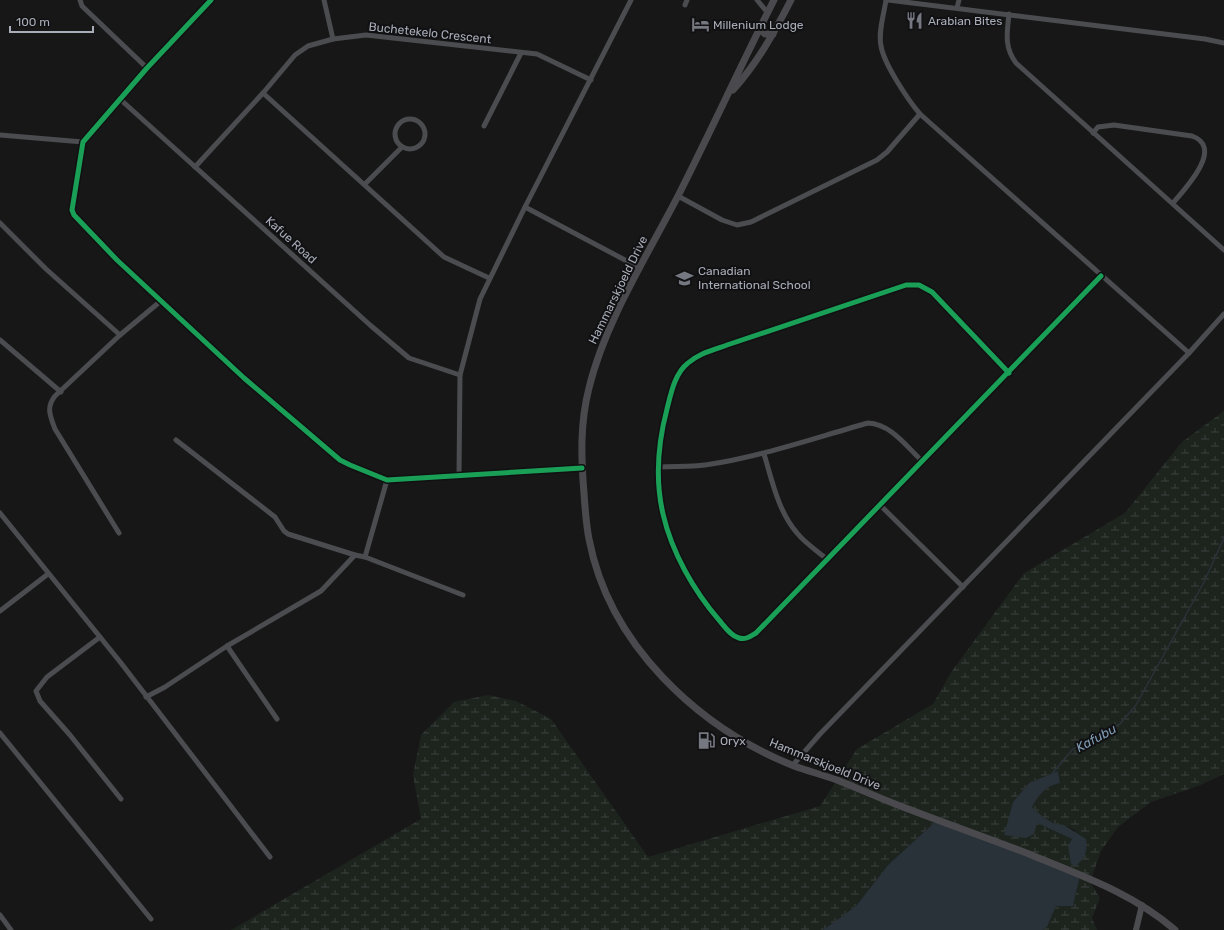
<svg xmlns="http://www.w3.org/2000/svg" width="1224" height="930" viewBox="0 0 1224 930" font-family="Rubik,sans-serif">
<defs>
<pattern id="wetland-marsh" width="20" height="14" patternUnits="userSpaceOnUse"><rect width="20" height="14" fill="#1d241e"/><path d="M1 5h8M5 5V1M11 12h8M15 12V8" fill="none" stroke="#3b413d"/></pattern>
</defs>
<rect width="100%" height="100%" fill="#171717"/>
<path fill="url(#wetland-marsh)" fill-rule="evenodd" d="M 1224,411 L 1224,774 L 1198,786 L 1151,802 L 1118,827 L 1101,851 L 1090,882 L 1100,898 L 1092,918 L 1097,930 L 1043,930 L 1047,927 L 1056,906 L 1073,906 L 1080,875 L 937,820 L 888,865 L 856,906 L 823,930 L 231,930 L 421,819 L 413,775 L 421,735 L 454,702 L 488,695 L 516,701 L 551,719 L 648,857 L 820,806 L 857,749 L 933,704 L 952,671 L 1024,573 L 1125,513 L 1182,442 ZM 1058,771 L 1060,783 C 1045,786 1039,795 1032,807 C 1038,813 1045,820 1053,823 C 1062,825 1068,826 1075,830 L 1071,864 L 1072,839 L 1037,823 L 1013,802 L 1029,783 Z"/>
<g fill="#2a3239">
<path d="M 1058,771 L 1060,783 C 1045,786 1039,795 1032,807 L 1043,817 L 1053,823 L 1064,825 L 1086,839 C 1088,851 1085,858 1076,866 L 1071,864 L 1068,846 L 1072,839 L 1037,823 L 1034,834 L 1026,838 L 1004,835 L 1013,802 L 1029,783 Z"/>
<polygon points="937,820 1080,875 1073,906 1056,906 1047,927 1043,930 823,930 856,906 888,865"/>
</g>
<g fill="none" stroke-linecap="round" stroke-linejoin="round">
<polyline stroke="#2a3239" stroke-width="1.5" points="1051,775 1072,750 1096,735 1120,724 1136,705 1204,582 1224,538"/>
<g stroke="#4b4c50" stroke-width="5">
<polyline points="80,0 82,6 147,68"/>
<polyline points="211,0 147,68 83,142 72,210 74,215 117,260 244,378 340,460 350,465 387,480 582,468"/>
<polyline points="324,0 333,39"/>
<polyline points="757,0 768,13"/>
<path d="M 886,0 C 884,14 878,32 881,46 C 884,64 908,100 920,114 L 1189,353"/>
<polyline points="888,0 1205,39 1224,43"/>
<polyline points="685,5 687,0"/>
<polyline points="957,8 959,0"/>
<path d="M 1009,14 C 1007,33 1004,47 1016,63 L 1224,250"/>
<polyline points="263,93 444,257 489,278"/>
<polyline points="121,100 370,325 409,358 460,375"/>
<circle cx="410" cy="134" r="15"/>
<polyline points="484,126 521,53"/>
<path d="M 1093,133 L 1098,127 L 1114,125 L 1192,136 C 1224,147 1187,187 1173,203"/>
<polyline points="0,135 83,142"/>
<polyline points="195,167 263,93 295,55 308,46 333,39 366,35 537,54 591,80"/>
<polyline points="365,184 402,147"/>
<polyline points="678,196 722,220 737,225 751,222 877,160 887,152 920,114"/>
<polyline points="525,207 640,268"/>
<polyline points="0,223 46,269 120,335 162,300"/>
<polyline points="0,340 61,392"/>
<path d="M 1009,373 L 932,292 L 919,285 L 906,285 L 727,345 C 714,350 699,353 688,363 C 675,373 671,393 667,409 C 658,443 655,479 663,514 C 672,553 694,591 719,620 C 725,627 731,636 739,638 C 746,640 751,636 756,633 L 1101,276"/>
<polyline points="176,440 275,517 284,531 288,534 355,555"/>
<path d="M 764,454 C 772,480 778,511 797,533 C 805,543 817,551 827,559"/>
<path d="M 658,467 C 674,466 690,467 705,465 C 760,457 814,438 868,423 C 891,424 906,446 922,461"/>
<polyline points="459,476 460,375 480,299 525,207 631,0"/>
<polyline points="387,480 365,557 463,595"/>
<polyline points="880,505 963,587"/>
<polyline points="0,513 121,663 270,857"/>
<path d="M 119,533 L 55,429 C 50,416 46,407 55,396 L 120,335"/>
<polyline points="0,611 48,574"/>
<polyline points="100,637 47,677 36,691 40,701 70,735 121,799"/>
<polyline points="227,646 277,719"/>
<polyline points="146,697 165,687 227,646 321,591 355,555 365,557"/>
<polyline points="0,733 151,919"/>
<polyline points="793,765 820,734 1189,353 1224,314"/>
<polyline points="0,915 11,930"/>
</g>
<polyline stroke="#4b4c50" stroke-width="6" points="1136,930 1142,905"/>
<g stroke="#4a4a4e" stroke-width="7">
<path d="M 774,0 C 741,65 711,131 678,196 C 647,256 605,322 589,388 C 580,423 581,457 584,493 C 585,508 586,524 589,539 C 609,644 697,727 794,766 C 808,771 823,775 837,780 C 862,790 886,801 911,810 C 950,825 990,839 1029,854 C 1080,875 1133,893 1175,930"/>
<polyline points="760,29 765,34 773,34"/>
<path d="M 733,90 C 758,62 774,33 791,0"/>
</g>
<defs>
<g id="cycleway">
<polyline points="211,0 147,68 83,142 72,210 74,215 117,260 244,378 340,460 350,465 387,480 582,468"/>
<path d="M 1009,373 L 932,292 L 919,285 L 906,285 L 727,345 C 714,350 699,353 688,363 C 675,373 671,393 667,409 C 658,443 655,479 663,514 C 672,553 694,591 719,620 C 725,627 731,636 739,638 C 746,640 751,636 756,633 L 1101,276"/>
</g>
</defs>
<use href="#cycleway" stroke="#111113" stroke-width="8"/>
<use href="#cycleway" stroke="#1a9f57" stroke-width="5"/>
</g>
<defs>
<symbol id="restaurant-bare" viewBox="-9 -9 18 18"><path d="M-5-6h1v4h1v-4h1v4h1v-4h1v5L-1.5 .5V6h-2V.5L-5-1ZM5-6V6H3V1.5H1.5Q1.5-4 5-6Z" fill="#757880" stroke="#111113" stroke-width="2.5" paint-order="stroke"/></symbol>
<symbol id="hotel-bare" viewBox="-9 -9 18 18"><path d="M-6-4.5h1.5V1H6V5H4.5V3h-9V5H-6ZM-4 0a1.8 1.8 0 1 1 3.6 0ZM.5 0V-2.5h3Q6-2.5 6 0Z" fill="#757880" stroke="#111113" stroke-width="2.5" paint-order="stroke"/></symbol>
<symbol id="school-bare" viewBox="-9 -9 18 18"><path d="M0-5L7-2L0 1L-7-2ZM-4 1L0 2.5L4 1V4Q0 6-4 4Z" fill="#757880" stroke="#111113" stroke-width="2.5" paint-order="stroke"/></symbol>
<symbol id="fuel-bare" viewBox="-9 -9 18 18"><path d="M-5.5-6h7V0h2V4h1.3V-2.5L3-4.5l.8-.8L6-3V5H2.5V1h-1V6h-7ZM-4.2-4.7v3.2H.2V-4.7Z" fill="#757880" stroke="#111113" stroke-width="2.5" paint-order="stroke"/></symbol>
</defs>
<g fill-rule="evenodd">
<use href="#restaurant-bare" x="902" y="8" width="25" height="25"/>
<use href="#hotel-bare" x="688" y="12" width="25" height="25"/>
<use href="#school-bare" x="672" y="266" width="25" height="25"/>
<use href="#fuel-bare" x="694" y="728" width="25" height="25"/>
</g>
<g text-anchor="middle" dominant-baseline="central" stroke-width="4" stroke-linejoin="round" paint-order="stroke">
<g font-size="12" fill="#a8adb8" stroke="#111113" text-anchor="start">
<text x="928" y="21">Arabian Bites</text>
<text x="713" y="25">Millenium Lodge</text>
<text x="698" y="271">Canadian<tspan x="698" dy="14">International School</tspan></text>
<text x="720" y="741">Oryx</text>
</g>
<g font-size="12" fill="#a8adb8" stroke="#111113">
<text transform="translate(430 33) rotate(6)">Buchetekelo Crescent</text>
<text transform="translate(291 240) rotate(42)">Kafue Road</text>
<text transform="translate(618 290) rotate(-64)">Hammarskjoeld Drive</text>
<text transform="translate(825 764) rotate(22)">Hammarskjoeld Drive</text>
</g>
<g font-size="13" font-style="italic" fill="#7f9bb3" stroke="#111113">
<text transform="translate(1096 738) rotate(-29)">Kafubu</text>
</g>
</g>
<path d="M10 26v6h83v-6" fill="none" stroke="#a8adb8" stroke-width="2"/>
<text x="16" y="26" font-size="12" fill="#a8adb8" stroke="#111113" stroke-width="3" paint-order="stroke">100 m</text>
</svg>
